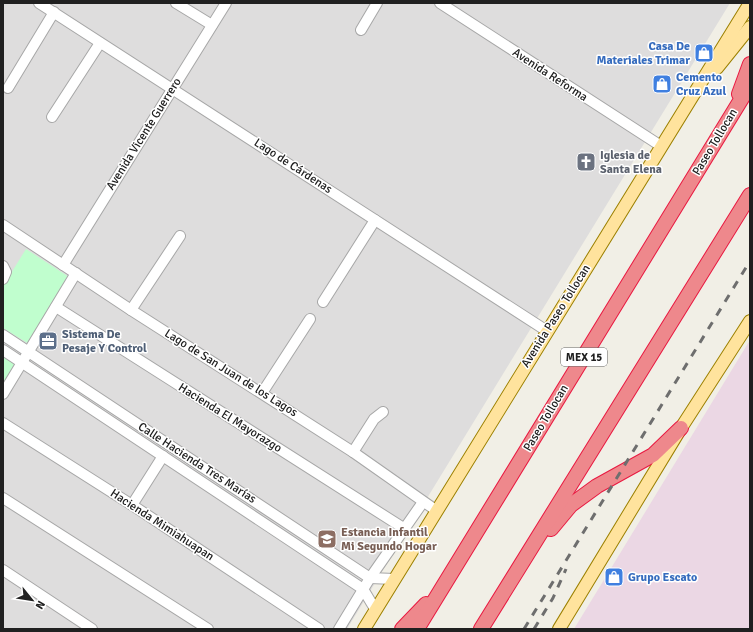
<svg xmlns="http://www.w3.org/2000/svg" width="753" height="632" viewBox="0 0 753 632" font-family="Signika,sans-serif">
<rect width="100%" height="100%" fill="#f1efe6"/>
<polygon fill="#dedddd" points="3,3 730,3 347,629 3,629"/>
<polygon fill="#ebd7e4" points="750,340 750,629 574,629"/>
<g fill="#c0fece">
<polygon points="26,249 69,277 29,344 3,328 3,286"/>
<polygon points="3,353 19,363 3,389"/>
</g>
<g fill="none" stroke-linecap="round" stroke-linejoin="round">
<defs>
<g id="minor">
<polyline points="39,3 547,331"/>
<polyline points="176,3 212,25"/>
<polyline points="440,3 661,146"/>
<polyline points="361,30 377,3"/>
<polyline points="8,88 54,12"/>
<polyline points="52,117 100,43"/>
<polyline points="3,225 131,310 353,452 437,511"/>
<polyline points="63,265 226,3"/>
<polyline points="3,266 6,272 3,279"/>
<polyline points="323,302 375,220"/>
<polyline points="56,307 405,529"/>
<polyline points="131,310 180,236"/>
<polyline points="3,335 370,578 394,579"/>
<polyline points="3,350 363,589 375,609"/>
<polyline points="262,393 310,319"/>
<polyline points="3,394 76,273"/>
<polyline points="3,423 132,505 319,629"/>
<polyline points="353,452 374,419 383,412"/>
<polyline points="3,498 208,629"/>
<polyline points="132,505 163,456"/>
<polyline points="3,570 92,629"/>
<polyline points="339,629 370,578 423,502"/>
</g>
<g id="major">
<polyline points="717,68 750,27"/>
<polyline points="364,629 750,3"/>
<polyline points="559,629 681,428 750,321"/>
</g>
<g id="highway">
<polyline points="739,94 750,64"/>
<polyline points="551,529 571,505 597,486 653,455 681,428"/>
<polyline points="402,629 426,604"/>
<polyline points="417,629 750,85"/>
<polyline points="481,629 750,195"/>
</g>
</defs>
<use href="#minor" stroke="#a7a7a7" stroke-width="12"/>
<use href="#major" stroke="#9c8000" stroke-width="14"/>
<use href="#highway" stroke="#e91941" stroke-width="16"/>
<use href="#minor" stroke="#fff" stroke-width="10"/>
<use href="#major" stroke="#ffe39d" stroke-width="12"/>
<use href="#highway" stroke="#ee888c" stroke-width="14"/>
<g stroke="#6e6e6e" stroke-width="3" stroke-dasharray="8 8" stroke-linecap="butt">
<polyline points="524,629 750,261"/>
<polyline points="534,629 553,598 566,569"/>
</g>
</g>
<defs>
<symbol id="shop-square" viewBox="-11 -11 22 22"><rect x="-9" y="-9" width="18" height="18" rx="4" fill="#3f7fe0" stroke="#fff"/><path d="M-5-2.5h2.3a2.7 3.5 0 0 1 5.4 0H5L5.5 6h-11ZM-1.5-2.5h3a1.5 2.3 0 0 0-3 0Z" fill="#fff"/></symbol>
<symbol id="church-square" viewBox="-11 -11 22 22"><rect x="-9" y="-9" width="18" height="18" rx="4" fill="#6b7280" stroke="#fff"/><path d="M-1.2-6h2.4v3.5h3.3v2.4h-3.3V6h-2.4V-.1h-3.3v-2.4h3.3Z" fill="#fff"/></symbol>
<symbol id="office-square" viewBox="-11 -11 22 22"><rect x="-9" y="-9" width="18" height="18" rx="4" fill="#5c6f8a" stroke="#fff"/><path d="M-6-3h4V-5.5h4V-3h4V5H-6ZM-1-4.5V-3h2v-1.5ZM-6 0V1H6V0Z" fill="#fff"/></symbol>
<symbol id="school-square" viewBox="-11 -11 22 22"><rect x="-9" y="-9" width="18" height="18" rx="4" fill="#8d6e63" stroke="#fff"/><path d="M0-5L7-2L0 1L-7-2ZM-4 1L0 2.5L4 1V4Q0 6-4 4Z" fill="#fff"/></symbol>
</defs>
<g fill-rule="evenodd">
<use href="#shop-square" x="693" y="42" width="22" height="22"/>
<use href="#shop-square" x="651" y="73" width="22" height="22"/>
<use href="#church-square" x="575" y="151" width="22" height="22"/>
<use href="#office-square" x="37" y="330" width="22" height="22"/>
<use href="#school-square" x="316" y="528" width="22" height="22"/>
<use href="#shop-square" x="603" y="566" width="22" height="22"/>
</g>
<g text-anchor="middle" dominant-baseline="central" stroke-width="3" stroke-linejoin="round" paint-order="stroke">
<rect fill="#fff" stroke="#636363" stroke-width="1" x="561" y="348" width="46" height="18" rx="3"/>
<g font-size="11" font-weight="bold" fill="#202020">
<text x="584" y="357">MEX 15</text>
</g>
<g font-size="12" font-weight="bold" fill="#366cbe" stroke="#fff" text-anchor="start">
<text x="690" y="46" text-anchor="end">Casa De<tspan x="690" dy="14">Materiales Trimar</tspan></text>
<text x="676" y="77">Cemento<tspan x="676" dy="14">Cruz Azul</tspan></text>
<text x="628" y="577">Grupo Escato</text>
</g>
<g font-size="12" fill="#202020" stroke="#fff">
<text transform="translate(550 75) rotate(33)">Avenida Reforma</text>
<text transform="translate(144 134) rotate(-58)">Avenida Vicente Guerrero</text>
<text transform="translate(715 142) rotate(-59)">Paseo Tollocan</text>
<text transform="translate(293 166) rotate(33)">Lago de Cárdenas</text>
<text transform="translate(556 316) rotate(-58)">Avenida Paseo Tollocan</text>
<text transform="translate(231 373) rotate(32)">Lago de San Juan de los Lagos</text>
<text transform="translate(230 418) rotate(32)">Hacienda El Mayorazgo</text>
<text transform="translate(546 418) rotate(-59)">Paseo Tollocan</text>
<text transform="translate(197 463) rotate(33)">Calle Hacienda Tres Marías</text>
<text transform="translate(162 525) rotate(33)">Hacienda Mimiahuapan</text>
</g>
<g font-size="12" font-weight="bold" fill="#5b616d" stroke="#fff" text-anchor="start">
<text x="600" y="155">Iglesia de<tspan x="600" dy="14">Santa Elena</tspan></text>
</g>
<g font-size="12" font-weight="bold" fill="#4e5e75" stroke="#fff" text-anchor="start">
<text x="62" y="334">Sistema De<tspan x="62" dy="14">Pesaje Y Control</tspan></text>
</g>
<g font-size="12" font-weight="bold" fill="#785e54" stroke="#fff" text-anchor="start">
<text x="341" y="532">Estancia Infantil<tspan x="341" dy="14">Mi Segundo Hogar</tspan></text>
</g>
</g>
<rect width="753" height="632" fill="none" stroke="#202020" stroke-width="8"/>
<g transform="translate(32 600) rotate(120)" stroke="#ffffff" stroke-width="3" paint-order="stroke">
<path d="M0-3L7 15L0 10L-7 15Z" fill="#202020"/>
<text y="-6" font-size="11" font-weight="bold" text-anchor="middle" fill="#202020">N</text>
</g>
</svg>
